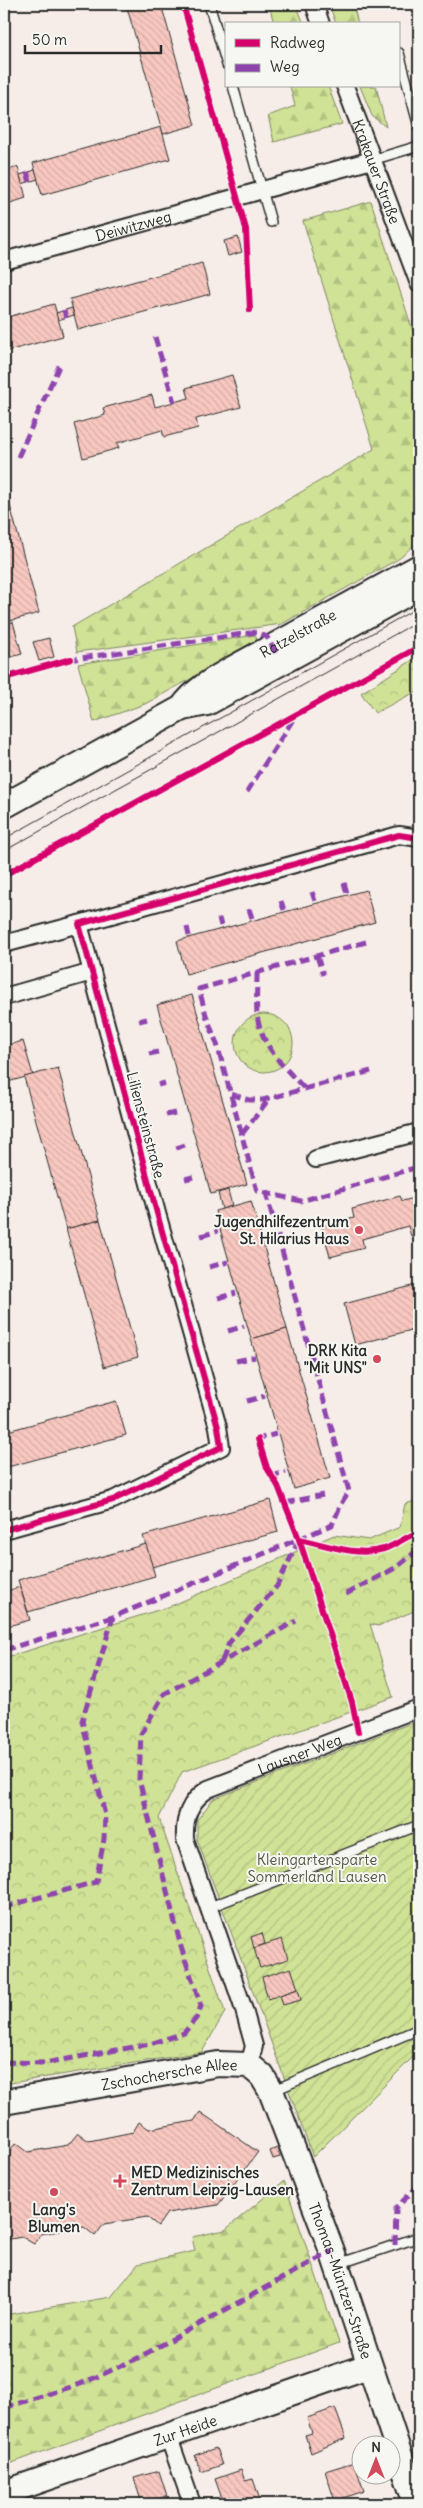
<svg xmlns="http://www.w3.org/2000/svg" width="423" height="2508" viewBox="0 0 423 2508" font-family="Delius,sans-serif">
<defs>
<pattern id="forest-firs" width="22" height="20" patternUnits="userSpaceOnUse" patternTransform="scale(1.25)"><rect width="22" height="20" fill="#cfe296"/><path d="M5 1l3.5 6h-7zM16 11l3.5 6h-7z" fill="#b2c281"/></pattern>
<pattern id="park-crowns" width="20" height="18" patternUnits="userSpaceOnUse" patternTransform="scale(1.25)"><rect width="20" height="18" fill="#cfe296"/><path d="M2 6a3 3 0 1 1 6 0M12 15a3 3 0 1 1 6 0" fill="none" stroke="#b2c281"/></pattern>
<pattern id="garden-furrows" width="10" height="10" patternUnits="userSpaceOnUse" patternTransform="scale(1.25)"><rect width="10" height="10" fill="#cfe296"/><path d="M-1 1l2-2M0 10L10 0M9 11l2-2" fill="none" stroke="#b2c281"/></pattern>
<pattern id="building-back-hatch" width="6" height="6" patternUnits="userSpaceOnUse" patternTransform="scale(1.25)"><rect width="6" height="6" fill="#f8c8c0"/><path d="M-1 5l2 2M0 0l6 6M5-1l2 2" fill="none" stroke="#d5aca5"/></pattern>
</defs>
<rect width="100%" height="100%" fill="#f6ede8"/>
<filter id="ink" filterUnits="userSpaceOnUse"><feTurbulence type="fractalNoise" baseFrequency=".02" numOctaves="2"/><feDisplacementMap in="SourceGraphic" scale="10" xChannelSelector="R" yChannelSelector="G"/><feConvolveMatrix kernelMatrix="1 2 1 2 8 2 1 2 1" color-interpolation-filters="sRGB"/></filter>
<g filter="url(#ink)">
<g fill="url(#forest-firs)" stroke="#7d8660">
<polygon points="269,4 296,4 304,24 274,24"/>
<polygon points="329,4 353,4 358,24 336,24"/>
<polygon points="290,86 328,86 342,124 274,142 268,116 295,106"/>
<polygon points="360,86 376,86 386,127 372,116"/>
<polygon points="371,201 419,350 419,540 400,558 282,624 77,652 72,627 374,449 303,221"/>
<polygon points="255,635 258,642 145,704 94,722 78,664"/>
<polygon points="284,2181 339,2343 4,2466 4,2315 111,2297 138,2264 195,2251 192,2237 225,2230"/>
</g>
<g fill="url(#park-crowns)" stroke="#7d8660">
<polygon points="419,656 419,690 375,713 361,693"/>
<circle cx="264" cy="1043" r="29"/>
<polygon points="419,1500 419,1609 378,1626 370,1624 393,1697 182,1772 159,1818 225,2012 202,2052 4,2084 4,1700 6,1699 4,1688 4,1658 171,1606 334,1535 369,1540 400,1527 405,1504"/>
</g>
<polygon fill="url(#garden-furrows)" stroke="#7d8660" points="419,1720 419,2051 313,2157 197,1839 197,1820 213,1799"/>
<g fill="url(#building-back-hatch)" stroke="#2b2b2b">
<polygon points="126,4 161,4 195,125 163,134"/>
<polygon points="161,127 170,159 42,195 33,163"/>
<polygon points="18,167 26,198 4,205 4,171"/>
<polygon points="35,170 38,179 22,184 20,175"/>
<polygon points="238,237 242,252 228,256 224,241"/>
<polygon points="202,263 210,294 78,330 70,299"/>
<polygon points="54,304 63,336 4,352 4,318"/>
<polygon points="72,308 74,315 58,320 56,313"/>
<polygon points="232,375 241,407 196,419 198,428 164,437 162,430 117,443 119,448 83,458 74,424 105,415 103,408 152,395 155,407 189,398 186,388"/>
<polygon points="4,483 39,613 6,622 4,614"/>
<polygon points="13,622 22,654 4,659 4,624"/>
<polygon points="49,638 54,657 39,661 33,642"/>
<polygon points="366,890 375,922 186,974 177,941"/>
<polygon points="192,995 247,1184 211,1194 157,1005"/>
<polygon points="23,1041 33,1075 4,1083 4,1046"/>
<polygon points="58,1068 100,1220 66,1229 24,1077"/>
<polygon points="228,1190 232,1206 222,1209 218,1193"/>
<polygon points="400,1196 402,1201 419,1197 419,1234 411,1236 408,1226 362,1239 364,1248 330,1257 322,1226 354,1218 352,1209"/>
<polygon points="251,1201 287,1329 251,1339 215,1211"/>
<polygon points="100,1220 138,1357 104,1367 66,1229"/>
<polygon points="419,1284 419,1328 355,1345 344,1304"/>
<polygon points="287,1329 330,1478 294,1489 251,1339"/>
<polygon points="116,1401 126,1435 4,1468 4,1432"/>
<polygon points="270,1500 278,1532 152,1567 143,1536"/>
<polygon points="146,1544 155,1576 28,1612 18,1580"/>
<polygon points="20,1587 30,1620 4,1627 4,1592"/>
<polygon points="262,1933 265,1944 254,1948 251,1937"/>
<polygon points="282,1939 288,1959 260,1968 254,1948"/>
<polygon points="291,1968 298,1989 268,1999 262,1977"/>
<polygon points="298,1989 301,2000 283,2005 280,1995"/>
<polygon points="200,2112 258,2152 218,2205 167,2213 158,2226 147,2217 104,2224 95,2236 84,2227 41,2234 34,2244 22,2237 4,2240 4,2157 16,2143 28,2152 68,2145 78,2133 89,2141 133,2132 139,2122 149,2129 194,2121"/>
<polygon points="277,2148 280,2157 273,2159 270,2151"/>
<polygon points="335,2408 346,2438 311,2453 305,2435 312,2433 307,2418"/>
<polygon points="216,2448 222,2465 201,2472 195,2455"/>
<polygon points="354,2462 364,2491 335,2501 325,2471"/>
<polygon points="241,2470 245,2481 253,2479 260,2500 248,2504 224,2504 215,2479"/>
<polygon points="159,2471 167,2496 142,2504 134,2478"/>
</g>
<g fill="none" stroke-linecap="round" stroke-linejoin="round">
<defs>
<g id="lane">
<polyline points="209,4 227,65"/>
<polyline points="399,53 419,127"/>
<polyline points="233,86 271,222"/>
<polyline points="372,160 419,146"/>
<polyline points="210,1907 419,1825"/>
<polyline points="272,2091 419,2029"/>
<polyline points="338,2264 419,2237"/>
</g>
<g id="street">
<polyline points="314,4 321,24"/>
<path id="s1" d="M 345,86 L 419,284"/>
<path id="s2" d="M 4,261 L 372,160"/>
<polyline points="4,944 79,924"/>
<polyline points="4,997 92,972"/>
<polyline points="316,1159 419,1132"/>
<polyline points="4,1530 113,1500 221,1447 218,1427 158,1217 79,924 399,835 419,838"/>
<path id="s3" d="M 249,2065 L 254,2046 L 244,2010 L 185,1839 C 184,1817 189,1802 208,1789 L 419,1708"/>
<polyline points="168,2435 192,2504"/>
</g>
<g id="secondary">
<polyline points="182,708 207,703 419,587"/>
<path id="s4" d="M 4,806 L 182,708 C 195,690 211,681 230,670 L 419,567"/>
<path id="s5" d="M 4,2102 L 218,2064 L 249,2065 L 262,2076 L 271,2091 L 332,2251 L 416,2504"/>
<path id="s6" d="M 4,2493 L 368,2366"/>
</g>
</defs>
<use href="#lane" stroke="#2b2b2b" stroke-width="12"/>
<use href="#street" stroke="#2b2b2b" stroke-width="20"/>
<use href="#secondary" stroke="#2b2b2b" stroke-width="28"/>
<use href="#lane" stroke="#f6f6f2" stroke-width="9"/>
<use href="#street" stroke="#f6f6f2" stroke-width="16"/>
<use href="#secondary" stroke="#f6f6f2" stroke-width="24"/>
<g stroke="#2b2b2b" stroke-width="1">
<polyline points="4,839 419,607"/>
<polyline points="4,851 419,621"/>
</g>
<g stroke="#8e44ad" stroke-width="5" stroke-dasharray="10 5" stroke-linecap="butt">
<polyline points="27,172 30,182"/>
<polyline points="64,310 66,318"/>
<polyline points="155,337 174,402"/>
<polyline points="18,457 60,364"/>
<polyline points="68,660 256,632 267,637 277,655"/>
<polyline points="247,792 294,718"/>
<polyline points="344,883 347,893"/>
<polyline points="312,892 315,901"/>
<polyline points="281,901 284,910"/>
<polyline points="249,909 252,918"/>
<polyline points="219,918 221,926"/>
<polyline points="187,927 189,936"/>
<polyline points="366,942 199,989 206,1015 217,1044 257,1191 301,1201 418,1167"/>
<polyline points="317,956 323,975"/>
<path d="M 257,973 C 257,987 256,1002 257,1015 C 261,1046 285,1068 305,1089"/>
<polyline points="139,1021 147,1019"/>
<polyline points="149,1054 158,1052"/>
<polyline points="158,1085 165,1083"/>
<polyline points="231,1094 249,1100 263,1100 371,1071"/>
<polyline points="166,1115 175,1113"/>
<polyline points="242,1134 269,1099"/>
<polyline points="176,1148 185,1145"/>
<polyline points="185,1179 193,1177"/>
<polyline points="201,1236 218,1231"/>
<polyline points="209,1267 228,1262"/>
<polyline points="218,1298 236,1293"/>
<polyline points="228,1331 244,1326"/>
<polyline points="236,1361 255,1357"/>
<polyline points="247,1401 265,1396"/>
<polyline points="259,1442 258,1439 276,1434"/>
<polyline points="270,1476 286,1472"/>
<polyline points="285,1503 323,1495"/>
<polyline points="346,1594 397,1567 419,1549"/>
<polyline points="4,1650 113,1617 332,1525 342,1502 349,1491 266,1193"/>
<polyline points="222,1661 229,1643 277,1586 299,1540"/>
<polyline points="4,1907 96,1882 104,1839 105,1815 82,1721 113,1617"/>
<polyline points="4,2062 45,2063 150,2044 184,2033 197,2017 201,2006 181,1947 139,1779 141,1734 164,1694 296,1621"/>
<polyline points="395,2245 396,2208 419,2185"/>
<polyline points="4,2408 83,2383 136,2359 332,2251"/>
</g>
<defs>
<g id="cycleway">
<polyline points="183,4 246,229 250,310"/>
<polyline points="4,678 71,659"/>
<polyline points="4,875 419,647"/>
<polyline points="258,1439 267,1468 278,1486 299,1539 352,1702 358,1732"/>
<polyline points="4,1530 113,1500 221,1447 218,1427 158,1217 79,924 399,835 419,838"/>
<path d="M 299,1539 C 327,1545 356,1557 384,1549 C 396,1545 407,1536 419,1532"/>
</g>
</defs>
<use href="#cycleway" stroke="#f6f6f2" stroke-width="9"/>
<use href="#cycleway" stroke="#d6006c" stroke-width="6"/>
</g>
</g>
<g fill="#d1495b" stroke="#f6f6f2" stroke-width="2">
<circle cx="359" cy="1230" r="5"/>
<circle cx="377" cy="1359" r="5"/>
<path d="M117.5 2173.5h5v5h5v5h-5v5h-5v-5h-5v-5h5z"/>
<circle cx="54" cy="2192" r="5"/>
</g>
<g text-anchor="middle" dominant-baseline="central" stroke-width="4" stroke-linejoin="round" paint-order="stroke">
<g font-size="15" fill="#2b2b2b" stroke="#f6f6f2">
<text stroke="none"><textPath href="#s1" startOffset="91">Krakauer Straße</textPath></text>
<text stroke="none"><textPath href="#s2" startOffset="134">Deiwitzweg</textPath></text>
<text stroke="none"><textPath href="#s4" startOffset="342">Ratzelstraße</textPath></text>
<text transform="translate(146 1125) rotate(75)">Liliensteinstraße</text>
<text stroke="none"><textPath href="#s3" startOffset="394">Lausner Weg</textPath></text>
<text stroke="none"><textPath href="#s5" startOffset="168">Zschochersche Allee</textPath></text>
<text stroke="none"><textPath href="#s5" startOffset="485">Thomas-Müntzer-Straße</textPath></text>
<text stroke="none"><textPath href="#s6" startOffset="192">Zur Heide</textPath></text>
</g>
<g font-size="15" font-weight="bold" fill="#2b2b2b" stroke="#f6f6f2" text-anchor="end">
<text x="349" y="1221">Jugendhilfezentrum<tspan x="349" dy="17">St. Hilarius Haus</tspan></text>
<text x="367" y="1350">DRK Kita<tspan x="367" dy="17">"Mit UNS"</tspan></text>
<text x="131" y="2172" text-anchor="start">MED Medizinisches<tspan x="131" dy="17">Zentrum Leipzig-Lausen</tspan></text>
<text x="54" y="2209" text-anchor="middle">Lang's<tspan x="54" dy="17">Blumen</tspan></text>
</g>
<g font-size="15" fill="#545946" stroke="#f6f6f2">
<text x="317" y="1859">Kleingartensparte<tspan x="317" dy="17">Sommerland Lausen</tspan></text>
</g>
</g>
<rect width="423" height="2508" fill="none" stroke="#f6f6f2" stroke-width="20"/>
<rect x="10" y="10" width="403" height="2488" fill="none" stroke="#2b2b2b" stroke-width="2" filter="url(#ink)"/>
<rect x="225" y="22" width="175" height="65" fill="#f6f6f2" stroke="#a5a5a2"/>
<rect x="235" y="39" width="25" height="8" fill="#d6006c" stroke="#a5a5a2"/>
<text x="270" y="48" font-size="15" fill="#2b2b2b">Radweg</text>
<rect x="235" y="64" width="25" height="8" fill="#8e44ad" stroke="#a5a5a2"/>
<text x="270" y="72" font-size="15" fill="#2b2b2b">Weg</text>
<g transform="translate(376 2460)"><circle r="24" fill="#f6f6f2" stroke="#a5a5a2"/>
<path d="M0-4L9 19L0 12L-9 19Z" fill="#d1495b"/>
<text y="-8" font-size="14" font-weight="bold" text-anchor="middle" fill="#2b2b2b">N</text>
</g>
<path d="M25 45v8h136v-8" fill="none" stroke="#2b2b2b" stroke-width="2.5"/>
<text x="32" y="45" font-size="15" fill="#2b2b2b" stroke="#f6f6f2" stroke-width="4" paint-order="stroke">50 m</text>
</svg>
